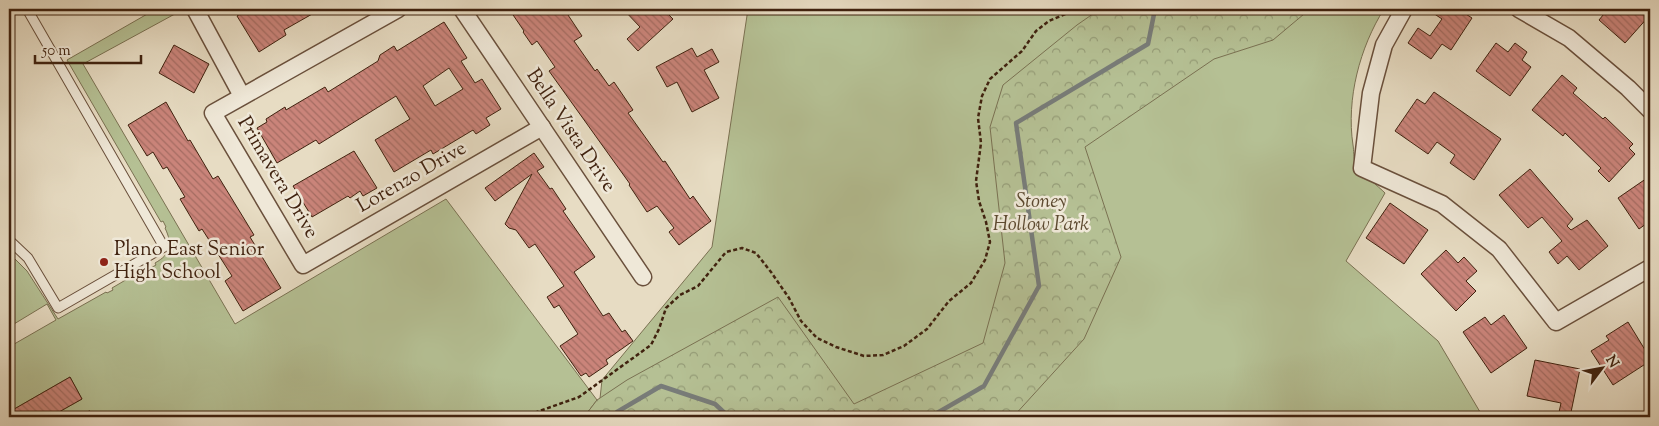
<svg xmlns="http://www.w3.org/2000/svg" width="1659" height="426" viewBox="0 0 1659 426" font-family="'Sorts Mill Goudy',serif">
<defs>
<pattern id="forest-crowns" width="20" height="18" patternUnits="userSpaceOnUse" patternTransform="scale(1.25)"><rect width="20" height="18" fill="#b5c094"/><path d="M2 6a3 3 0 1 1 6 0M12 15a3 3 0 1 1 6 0" fill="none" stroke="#959c77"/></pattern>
<pattern id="building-back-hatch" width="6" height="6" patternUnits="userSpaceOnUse" patternTransform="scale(1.25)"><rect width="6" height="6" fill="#ca847a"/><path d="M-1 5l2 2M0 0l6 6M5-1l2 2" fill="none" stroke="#a56c62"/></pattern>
</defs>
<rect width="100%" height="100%" fill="#e7dcc3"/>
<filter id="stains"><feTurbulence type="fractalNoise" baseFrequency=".004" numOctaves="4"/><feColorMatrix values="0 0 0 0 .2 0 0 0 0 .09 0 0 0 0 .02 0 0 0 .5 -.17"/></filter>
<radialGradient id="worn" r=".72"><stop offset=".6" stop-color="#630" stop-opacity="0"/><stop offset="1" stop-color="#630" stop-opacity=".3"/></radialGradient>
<g fill="#b5c094" stroke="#7a7152">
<path d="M 156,9 L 184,9 L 83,64 L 235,324 L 446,199 L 597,400 L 584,417 L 109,417 L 106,413 L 99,417 L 94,417 L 89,410 L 93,417 L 50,417 L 82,399 L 70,377 L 9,412 L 9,347 L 56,320 L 47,304 L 9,327 L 9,253 L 27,271 L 58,319 L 106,292 L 107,293 L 113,290 L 112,288 L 146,268 L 147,270 L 156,265 L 155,263 C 171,254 173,245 165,228 L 166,227 L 163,221 L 161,222 L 67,60 Z"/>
<path d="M 748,9 L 1384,9 C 1360,47 1346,99 1353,145 C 1354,150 1353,158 1356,164 C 1358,170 1379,187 1385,193 L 1346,261 L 1438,341 L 1483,417 L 598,417 L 602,380 L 712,247 Z"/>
</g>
<polygon fill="url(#forest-crowns)" stroke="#7a7152" points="1100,9 1310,9 1273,40 1214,59 1085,147 1121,257 1084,339 1013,417 584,417 597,400 627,380 778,297 854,404 983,343 1005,263 990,127 1003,85 1077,25"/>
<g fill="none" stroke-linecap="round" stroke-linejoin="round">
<g stroke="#787c79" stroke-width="4.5">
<polyline points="615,417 617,412 661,386 715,404 729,417"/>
<polyline points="930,417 984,386 1039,286 1016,123 1148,44 1155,9"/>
</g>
</g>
<g fill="url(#building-back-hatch)" stroke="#40220f" fill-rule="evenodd">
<polygon points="248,9 321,9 284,30 286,35 259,52 237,16"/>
<polygon points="509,9 564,9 582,36 574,41 595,71 597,69 609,86 614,82 633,110 628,113 663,162 665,161 690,199 693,196 711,221 679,245 669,232 674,228 657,206 647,212 629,185 630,184 549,71 555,67 537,41 532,45 523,32 524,31"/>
<polygon points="623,9 663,9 673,19 638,51 627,39 640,27"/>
<polygon points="1427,9 1458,9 1472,18 1451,50 1442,44 1431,59 1408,43 1418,28 1430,36 1442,19"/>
<polygon points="1608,9 1650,9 1650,15 1625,43 1599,20"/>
<path d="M 444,22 L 467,58 L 461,61 L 475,83 L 482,79 L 501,109 L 486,118 L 490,125 L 476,134 L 473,130 L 433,154 L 431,150 L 394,172 L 375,140 L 410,119 L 396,96 L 319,144 L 316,140 L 277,163 L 257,128 L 267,122 L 266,119 L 285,107 L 286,110 L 325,87 L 328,92 L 378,61 L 380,55 L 394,46 L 397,51 ZM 449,68 L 463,89 L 435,106 L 423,86 Z"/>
<polygon points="1496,43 1508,52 1515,43 1527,52 1522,60 1531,67 1510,96 1476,71"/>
<polygon points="174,45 209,64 194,93 159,73"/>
<polygon points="692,48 697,57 712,49 719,62 704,70 719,98 692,112 677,82 667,87 656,67"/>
<polygon points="1562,75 1577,88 1573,93 1603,119 1605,117 1633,144 1629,148 1635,154 1609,182 1598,171 1601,168 1565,133 1563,136 1532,110"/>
<polygon points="1434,92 1501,139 1474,180 1450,163 1455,155 1437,142 1428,154 1395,131 1417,99 1425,104"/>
<polygon points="166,102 188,141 190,140 213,179 218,176 254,235 250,237 281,288 243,311 225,281 232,276 202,229 199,231 180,199 185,197 167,167 163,169 153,152 147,156 128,125"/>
<polygon points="354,151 377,188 363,196 360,191 350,198 348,196 312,217 293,186"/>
<polygon points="534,153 544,167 537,171 550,189 552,188 566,209 563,211 595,257 574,272 603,316 609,313 622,332 625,330 633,341 606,360 608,364 589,377 586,373 581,376 560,346 578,334 559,305 554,308 547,297 564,286 535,244 529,248 516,230 509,228 505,224 532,174 495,201 485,188"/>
<polygon points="1530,169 1573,219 1567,226 1571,230 1587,220 1608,246 1579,270 1567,256 1558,264 1549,252 1562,241 1542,217 1528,228 1499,195"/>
<polygon points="1650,176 1650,221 1639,229 1618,198"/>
<polygon points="1390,203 1428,230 1404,264 1366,238"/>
<polygon points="1446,250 1458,263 1464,257 1477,271 1466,281 1476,291 1456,311 1421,274"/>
<polygon points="1504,315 1527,348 1491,373 1463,332 1485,317 1491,325"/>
<polygon points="1628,322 1650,358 1650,361 1613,385 1591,351 1609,340 1606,336"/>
<polygon points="1535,360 1580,369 1570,417 1558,417 1561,403 1527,396"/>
<polygon points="70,377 82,399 50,417 9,417 9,412"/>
</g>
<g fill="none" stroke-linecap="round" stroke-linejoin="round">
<defs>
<polyline id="lane" points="9,240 28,258 58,308 164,247 27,9"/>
<g id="street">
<polyline points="195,9 242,96"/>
<polyline points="398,9 213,113 303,265 542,127"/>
<polyline points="462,9 643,277"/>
<polyline points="1404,9 1384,45 1371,93 1362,168 1442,204 1499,249 1556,322 1650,268"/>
<polyline points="1519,9 1569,38 1628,88 1650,110"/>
</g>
</defs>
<use href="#lane" stroke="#6a503c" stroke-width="11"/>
<use href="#street" stroke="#6a503c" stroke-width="19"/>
<polyline stroke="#40220f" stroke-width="2.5" stroke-dasharray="4 2.5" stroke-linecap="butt" points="530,417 534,413 579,397 651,345 659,329 666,308 680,295 698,286 726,252 742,248 756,253 771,272 789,298 801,321 817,338 836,347 864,356 883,355 904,346 927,329 949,301 971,283 985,260 990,242 986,222 979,201 976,181 981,143 978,118 982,96 990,79 1022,51 1036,31 1049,21 1077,9"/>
<use href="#lane" stroke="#efe8d8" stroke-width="9"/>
<use href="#street" stroke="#efe8d8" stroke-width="16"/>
</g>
<circle fill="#8f2418" stroke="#efe8d8" stroke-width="2" cx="104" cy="262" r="5"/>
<g text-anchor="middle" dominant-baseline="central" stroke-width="5" stroke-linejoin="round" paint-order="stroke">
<g font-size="20" fill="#40220f" stroke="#efe8d8">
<text transform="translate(570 131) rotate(56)">Bella Vista Drive</text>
<text transform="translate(277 178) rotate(59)">Primavera Drive</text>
<text transform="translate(412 178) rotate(-30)">Lorenzo Drive</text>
</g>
<g font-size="20" font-style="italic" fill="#5d4a30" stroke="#efe8d8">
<text x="1041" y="202">Stoney<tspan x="1041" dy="23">Hollow Park</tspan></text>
</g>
<g font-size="20" fill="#40220f" stroke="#efe8d8" text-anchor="start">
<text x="114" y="250">Plano East Senior<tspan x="114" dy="23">High School</tspan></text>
</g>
</g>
<rect width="1659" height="426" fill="none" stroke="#e7dcc3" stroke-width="30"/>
<rect x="10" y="10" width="1639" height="406" fill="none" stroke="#40220f" stroke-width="2.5"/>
<rect x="15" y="15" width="1629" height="396" fill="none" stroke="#40220f"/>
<g transform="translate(1602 368) rotate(58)" stroke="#efe8d8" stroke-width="4" paint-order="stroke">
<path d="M0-4L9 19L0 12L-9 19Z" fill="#40220f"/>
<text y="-8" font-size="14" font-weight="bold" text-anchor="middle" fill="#40220f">N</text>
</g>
<path d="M35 55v8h106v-8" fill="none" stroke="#40220f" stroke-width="2.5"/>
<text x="42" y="55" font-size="15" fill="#40220f" stroke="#efe8d8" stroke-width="4" paint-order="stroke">50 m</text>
<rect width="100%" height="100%" filter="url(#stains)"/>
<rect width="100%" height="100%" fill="url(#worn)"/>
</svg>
